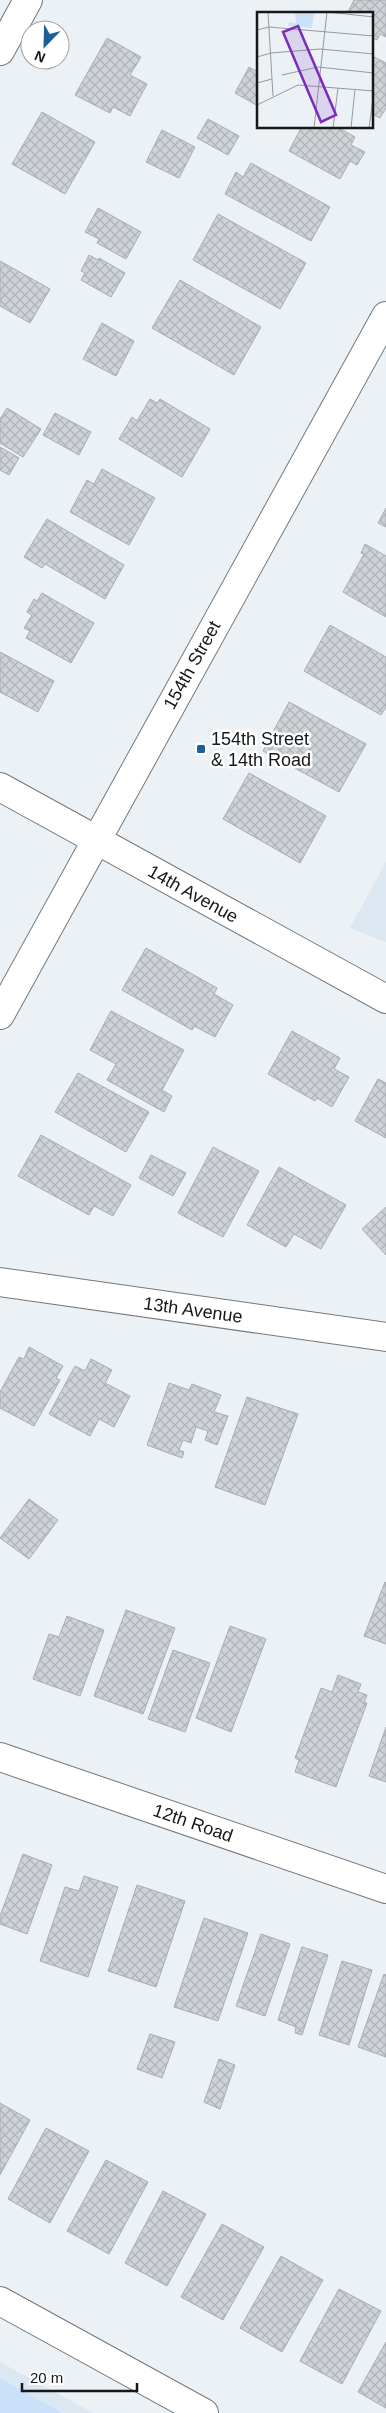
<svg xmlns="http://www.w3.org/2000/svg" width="386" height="2413" viewBox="0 0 386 2413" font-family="Helvetica,sans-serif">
<defs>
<pattern id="building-cross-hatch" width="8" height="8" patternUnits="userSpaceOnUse" patternTransform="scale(1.25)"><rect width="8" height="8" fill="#ced3d8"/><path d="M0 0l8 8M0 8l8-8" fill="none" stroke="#b0b4b9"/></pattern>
</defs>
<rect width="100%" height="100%" fill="#ecf1f6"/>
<g fill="#dde7f2">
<polygon points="386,862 386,942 350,928"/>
<polygon points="0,2362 93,2413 0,2413"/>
</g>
<polygon fill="#cae1f9" points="0,2378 62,2413 0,2413"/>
<g fill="url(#building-cross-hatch)" stroke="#a8adb1">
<polygon points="354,0 386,0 386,37 380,34 377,40 372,38 372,14 347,14"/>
<polygon points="107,38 141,57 130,75 147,84 130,116 113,107 110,113 75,95"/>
<polygon points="372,56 386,63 386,108 380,118 372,114"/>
<polygon points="249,67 258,72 258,106 235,93"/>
<polygon points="42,112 95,142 65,194 12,164"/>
<polygon points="208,119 239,136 228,155 197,138"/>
<polygon points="301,128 339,128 355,137 351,145 365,152 357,165 350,161 340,179 289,151"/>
<polygon points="162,130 195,147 179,178 146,162"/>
<polygon points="251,163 330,207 311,241 225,194 236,172 243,177"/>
<polygon points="98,208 141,232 126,259 97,243 99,239 85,232"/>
<polygon points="218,214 306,263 280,309 193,260"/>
<polygon points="89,255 98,260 99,258 125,273 111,297 81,280 85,273 81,271"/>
<polygon points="0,261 50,289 30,323 0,306"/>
<polygon points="180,280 261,327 234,375 152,328"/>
<polygon points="102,323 134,341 116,376 83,359"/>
<polygon points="150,399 157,403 160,399 210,429 182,477 119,439 132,417 137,421"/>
<polygon points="7,408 41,429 23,457 0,443 0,419"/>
<polygon points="55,413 91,432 79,455 43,435"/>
<polygon points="0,447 19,458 9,475 0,470"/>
<polygon points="102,469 155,498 129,545 70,512 87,480 94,484"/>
<polygon points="386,508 386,527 378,523"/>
<polygon points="47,519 124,565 105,599 45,564 42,568 24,557"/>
<polygon points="365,544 386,556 386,617 343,592 364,554 361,553"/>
<polygon points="42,593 94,623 71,663 26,638 30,631 24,628 32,615 27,612 34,599 37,601"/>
<polygon points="330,625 386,657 386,707 381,715 304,671"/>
<polygon points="0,652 54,681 38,712 0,692"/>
<polygon points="289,702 366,744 339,792 263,751"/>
<polygon points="249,773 326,816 300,863 223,819"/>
<polygon points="146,948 217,988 214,994 233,1005 215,1037 194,1026 192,1030 122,990"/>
<polygon points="111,1011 184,1050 162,1090 172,1096 164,1112 107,1080 116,1064 90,1050"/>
<polygon points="292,1031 340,1058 334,1069 349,1077 332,1107 317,1098 315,1101 268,1074"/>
<polygon points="78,1073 149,1112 126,1152 55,1112"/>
<polygon points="378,1079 386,1083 386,1138 355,1121"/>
<polygon points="41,1135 131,1185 113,1216 94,1206 89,1215 18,1176"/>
<polygon points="213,1147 259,1171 223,1237 178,1213"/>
<polygon points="151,1155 186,1173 173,1196 139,1178"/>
<polygon points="279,1167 346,1205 321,1249 294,1234 286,1247 247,1225"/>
<polygon points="386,1207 386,1255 362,1229"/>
<polygon points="29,1347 63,1366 56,1378 60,1380 34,1426 0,1408 0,1392 19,1357 24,1359"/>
<polygon points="91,1359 112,1370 105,1383 130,1396 114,1427 99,1419 90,1436 49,1414 75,1366 85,1371"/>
<polygon points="169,1383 189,1390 192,1384 221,1395 214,1412 228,1416 217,1445 205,1440 208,1431 196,1427 191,1443 183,1440 179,1450 184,1452 182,1458 147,1445"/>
<polygon points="247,1397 298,1414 265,1505 215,1487"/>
<polygon points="29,1499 58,1520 29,1559 0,1538"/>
<polygon points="385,1582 386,1583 386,1644 364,1636"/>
<polygon points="126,1610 175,1628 143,1714 94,1696"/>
<polygon points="67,1616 104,1630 80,1696 33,1679 49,1634 59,1637"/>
<polygon points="230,1626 266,1639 231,1732 196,1718"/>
<polygon points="173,1650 210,1663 185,1732 148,1719"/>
<polygon points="338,1675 361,1684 358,1692 367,1695 364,1703 367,1703 336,1787 295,1772 299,1760 295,1758 321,1688 332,1692"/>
<polygon points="386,1727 386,1782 369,1776"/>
<polygon points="23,1854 52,1865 27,1934 0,1924 0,1916"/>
<polygon points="84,1876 118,1887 88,1977 40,1961 65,1887 79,1891"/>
<polygon points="137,1885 185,1901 156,1987 108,1971"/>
<polygon points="204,1918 248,1933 218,2021 174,2007"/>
<polygon points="261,1934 290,1944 265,2016 236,2006"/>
<polygon points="302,1947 328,1955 302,2035 295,2033 296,2027 278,2020"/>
<polygon points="342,1961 372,1970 349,2045 319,2035"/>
<polygon points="384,1974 386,1975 386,2057 358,2047"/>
<polygon points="150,2034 175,2042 162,2078 137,2069"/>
<polygon points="219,2059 235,2065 220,2109 204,2102"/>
<polygon points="0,2103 30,2120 0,2175"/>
<polygon points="46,2128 89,2151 50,2223 8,2199"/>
<polygon points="106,2160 148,2182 109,2254 67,2231"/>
<polygon points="163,2191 206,2214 167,2286 125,2263"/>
<polygon points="222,2224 264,2247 223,2320 181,2297"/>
<polygon points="281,2256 323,2280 282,2352 240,2328"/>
<polygon points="339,2289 381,2311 342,2384 300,2361"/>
<polygon points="386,2342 386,2408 358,2392"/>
</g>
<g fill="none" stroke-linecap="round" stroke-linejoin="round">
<defs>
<g id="minor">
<polyline points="0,51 28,0"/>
<polyline points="0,787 386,999"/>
<polyline points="0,1015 386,316"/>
<polyline points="0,1282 386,1337"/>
<polyline points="0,1757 386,1889"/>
<polyline points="0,2301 204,2413"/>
</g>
</defs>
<use href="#minor" stroke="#73787c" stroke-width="30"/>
<use href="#minor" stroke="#fff" stroke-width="28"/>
</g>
<rect fill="#1e5f95" stroke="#fff" stroke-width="2" x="196" y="744" width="10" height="10" rx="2.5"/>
<g text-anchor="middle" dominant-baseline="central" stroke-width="5" stroke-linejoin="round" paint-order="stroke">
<g font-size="18" fill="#151718" stroke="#fff">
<text transform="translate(192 665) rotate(-61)">154th Street</text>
<text transform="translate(193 894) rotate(29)">14th Avenue</text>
<text transform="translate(193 1310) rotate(8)">13th Avenue</text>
<text transform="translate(193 1823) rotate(19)">12th Road</text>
</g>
<g font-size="18" fill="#151718" stroke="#fff" text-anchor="start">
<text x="211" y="739">154th Street<tspan x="211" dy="21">&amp; 14th Road</tspan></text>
</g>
</g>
<g transform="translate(257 12)">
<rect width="116" height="116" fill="#ecf1f6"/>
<path d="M 38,0 L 57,1 L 55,16 L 31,14 L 32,10 L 39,11 Z" fill="#cae1f9"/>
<path fill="none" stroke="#969a9d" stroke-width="1" d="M 11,0 L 16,84M 70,0 L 117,5M 0,18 L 12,15 L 117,24M 0,45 L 14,41 L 63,37 L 117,42M 25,63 L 61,55 L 117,61M 0,71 L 15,67M 0,93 L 41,73 L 117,79M 57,116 L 70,0M 76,116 L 81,76M 94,116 L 98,77M 112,116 L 117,80"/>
<path fill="#7b2cbf" fill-opacity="0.15" stroke="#7b2cbf" stroke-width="2.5" d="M 41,14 L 79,103 L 64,110 L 26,20 Z"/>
<rect width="116" height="116" fill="none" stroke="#151718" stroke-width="2.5"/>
</g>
<g transform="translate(45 45) rotate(203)"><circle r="24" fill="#ffffff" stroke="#a1a2a3"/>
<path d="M0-4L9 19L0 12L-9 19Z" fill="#1e5f95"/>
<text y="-8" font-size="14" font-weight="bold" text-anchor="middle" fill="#151718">N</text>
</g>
<path d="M22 2383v8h115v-8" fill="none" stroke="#151718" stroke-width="2.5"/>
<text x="30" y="2383" font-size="15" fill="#151718" stroke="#ffffff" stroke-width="4" paint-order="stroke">20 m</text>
</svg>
